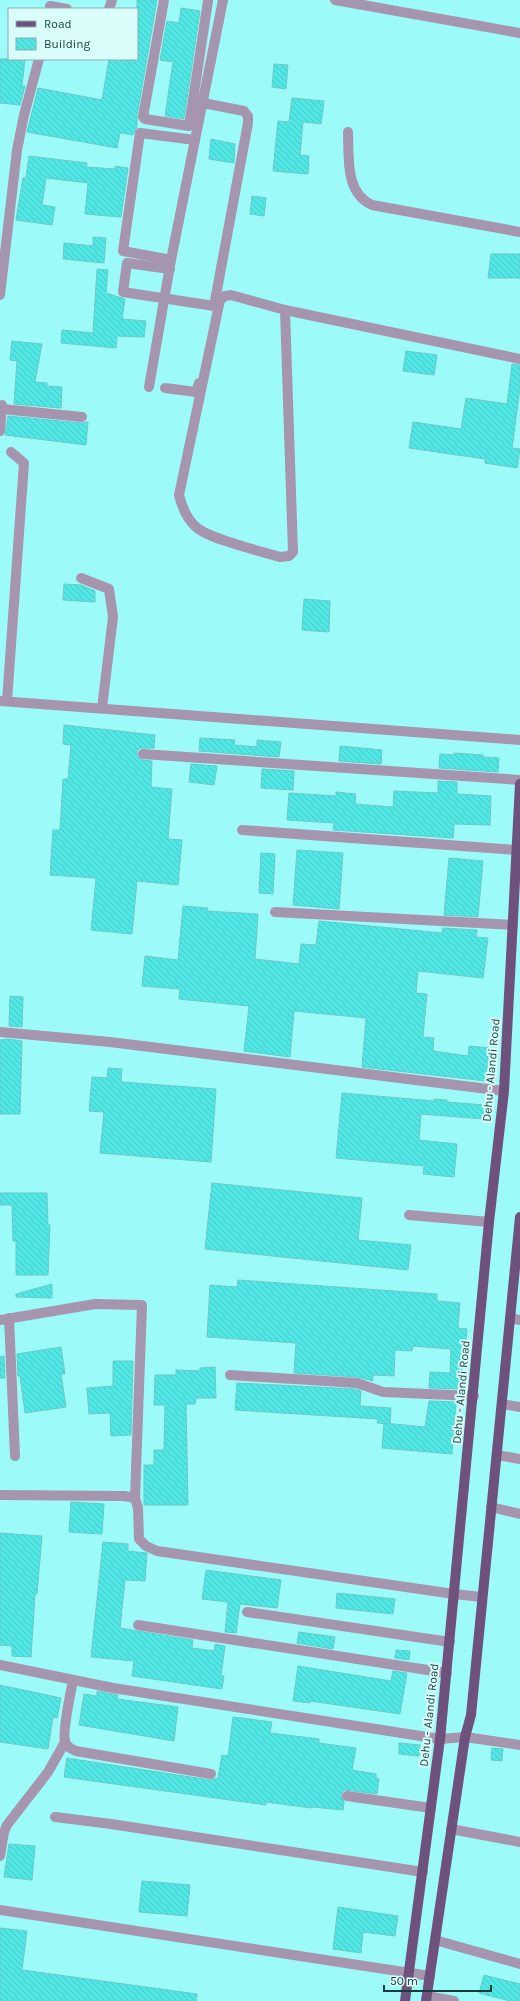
<svg xmlns="http://www.w3.org/2000/svg" width="520" height="2001" viewBox="0 0 520 2001" font-family="Karla,sans-serif">
<defs>
<pattern id="building-back-hatch" width="6" height="6" patternUnits="userSpaceOnUse"><rect width="6" height="6" fill="#51e7e5"/><path d="M-1 5l2 2M0 0l6 6M5-1l2 2" fill="none" stroke="#46c7c5"/></pattern>
</defs>
<rect width="100%" height="100%" fill="#9cfbf8"/>
<g fill="url(#building-back-hatch)" stroke="#6bc9c7">
<polygon points="137,0 157,0 137,116 137,127 133,135 120,133 117,148 27,132 38,88 102,100 109,59 137,59"/>
<polygon points="181,8 200,11 184,119 165,116 173,62 160,60 167,21 179,23"/>
<polygon points="0,59 25,59 22,86 25,86 20,105 0,103"/>
<polygon points="274,64 288,65 286,89 272,87"/>
<polygon points="292,98 324,101 321,124 303,122 300,155 309,156 308,174 273,171 278,121 289,122"/>
<polygon points="211,139 235,144 234,163 209,159"/>
<polygon points="29,156 87,163 86,167 115,169 115,166 128,168 121,217 85,214 88,183 46,178 42,205 55,207 52,225 16,220 23,178 26,178"/>
<polygon points="252,196 266,198 264,216 250,214"/>
<polygon points="93,237 106,238 104,263 63,259 64,243 93,246"/>
<polygon points="491,254 520,254 520,278 488,278"/>
<polygon points="97,269 108,270 106,293 125,299 122,319 146,321 144,337 117,336 116,348 61,343 62,330 93,333"/>
<polygon points="12,341 42,344 35,382 47,383 47,386 62,387 61,408 14,404 17,361 10,360"/>
<polygon points="406,351 437,355 434,375 403,371"/>
<polygon points="512,364 520,365 520,388 512,448 520,449 517,468 485,463 485,459 409,448 413,422 461,429 466,398 507,404"/>
<polygon points="8,416 81,423 88,422 86,445 5,435"/>
<polygon points="64,584 81,585 95,591 95,602 63,600"/>
<polygon points="304,599 330,601 329,632 302,630"/>
<polygon points="64,725 155,735 154,748 140,748 137,751 137,756 142,760 152,761 151,787 172,789 168,839 182,840 178,885 137,881 132,934 91,930 96,878 50,875 53,830 60,830 63,779 68,779 71,745 63,744"/>
<polygon points="200,738 235,740 234,745 257,747 257,740 281,742 279,757 199,751"/>
<polygon points="340,746 382,750 381,764 339,761"/>
<polygon points="454,753 483,755 483,757 499,758 498,772 439,768 440,754 454,755"/>
<polygon points="191,764 217,766 214,785 189,782"/>
<polygon points="262,769 294,771 293,790 261,788"/>
<polygon points="438,781 457,782 457,794 491,796 490,825 454,824 453,838 333,830 334,823 287,820 289,793 336,796 336,792 356,794 355,804 393,807 394,791 438,793"/>
<polygon points="297,850 343,853 339,909 293,905"/>
<polygon points="261,853 275,854 273,894 259,893"/>
<polygon points="449,858 483,861 478,917 444,915"/>
<polygon points="183,906 208,908 207,911 258,914 255,959 299,964 301,944 316,945 319,921 442,933 443,928 477,930 476,937 488,938 483,978 418,971 416,993 427,994 423,1037 434,1038 433,1051 468,1056 469,1046 489,1048 486,1081 362,1067 366,1018 294,1011 290,1057 244,1051 249,1006 179,999 180,989 142,986 145,956 178,960"/>
<polygon points="10,996 23,997 22,1027 9,1026"/>
<polygon points="8,1039 22,1041 20,1114 0,1114 0,1040"/>
<polygon points="108,1068 122,1069 121,1082 216,1089 211,1162 100,1153 104,1112 89,1111 92,1077 107,1078"/>
<polygon points="342,1093 434,1101 434,1099 447,1100 447,1102 485,1105 484,1119 421,1114 419,1140 457,1144 454,1177 423,1174 424,1166 336,1158"/>
<polygon points="212,1183 362,1198 358,1240 411,1245 408,1270 205,1249"/>
<polygon points="0,1193 47,1193 48,1225 50,1225 48,1275 16,1275 16,1241 13,1241 12,1205 0,1205"/>
<polygon points="238,1280 437,1294 437,1301 460,1303 458,1328 467,1329 465,1355 463,1355 461,1389 429,1388 430,1372 450,1373 451,1349 413,1346 412,1351 395,1350 394,1376 373,1375 373,1381 357,1377 294,1373 296,1343 207,1337 210,1285 237,1287"/>
<polygon points="52,1284 52,1298 16,1297 16,1294"/>
<polygon points="61,1347 65,1374 61,1374 66,1407 25,1413 20,1376 18,1376 17,1354"/>
<polygon points="4,1356 5,1378 0,1378 0,1357"/>
<polygon points="113,1361 133,1361 131,1435 111,1436 110,1413 89,1414 87,1388 113,1386"/>
<polygon points="215,1367 216,1398 196,1398 195,1404 186,1404 188,1505 144,1505 144,1465 154,1465 154,1450 164,1450 165,1405 154,1405 155,1375 176,1375 176,1370 200,1371 200,1368"/>
<polygon points="237,1383 356,1389 361,1391 360,1406 391,1408 390,1424 377,1423 378,1419 235,1410"/>
<polygon points="429,1401 456,1402 452,1454 382,1448 384,1423 425,1427"/>
<polygon points="71,1502 104,1504 102,1534 69,1532"/>
<polygon points="0,1533 42,1536 37,1594 35,1594 31,1657 12,1656 12,1646 0,1645"/>
<polygon points="103,1542 128,1544 128,1551 147,1553 145,1581 125,1580 120,1628 193,1640 192,1648 214,1651 215,1644 225,1646 221,1676 224,1676 222,1689 132,1676 134,1661 91,1657"/>
<polygon points="206,1570 281,1580 277,1608 240,1604 236,1633 225,1632 228,1602 202,1599"/>
<polygon points="337,1593 395,1599 393,1614 336,1608"/>
<polygon points="299,1632 335,1637 333,1649 297,1643"/>
<polygon points="396,1650 410,1651 409,1660 395,1658"/>
<polygon points="298,1666 391,1681 393,1671 407,1673 400,1714 310,1701 310,1703 293,1701"/>
<polygon points="0,1685 61,1698 57,1718 53,1717 48,1749 0,1742"/>
<polygon points="97,1691 118,1695 117,1699 178,1707 174,1741 79,1725 84,1694 97,1696"/>
<polygon points="233,1717 272,1722 270,1733 319,1739 319,1743 356,1748 352,1770 376,1774 376,1778 379,1779 377,1794 344,1790 341,1795 344,1802 343,1810 312,1807 311,1808 266,1802 266,1805 64,1777 67,1758 210,1780 218,1778 222,1755 228,1756"/>
<polygon points="399,1743 420,1745 419,1756 399,1754"/>
<polygon points="492,1748 503,1749 502,1761 491,1760"/>
<polygon points="9,1844 35,1846 32,1880 4,1877"/>
<polygon points="142,1881 190,1885 187,1916 139,1912"/>
<polygon points="338,1907 398,1916 395,1936 363,1932 361,1953 333,1949"/>
<polygon points="0,1928 27,1931 22,1970 197,1994 196,2001 0,2001"/>
<polygon points="484,1975 520,1984 520,2001 510,2001 479,1993"/>
</g>
<g fill="none" stroke-linecap="round" stroke-linejoin="round">
<g stroke="#a595ae" stroke-width="10">
<polyline points="164,0 143,117 145,119 189,126 208,1"/>
<polyline points="335,0 520,33"/>
<polyline points="50,6 67,9"/>
<polyline points="109,9 112,0"/>
<polyline points="203,103 244,111 248,116 248,123 214,306"/>
<path d="M 348,132 C 349,158 345,193 372,205 L 520,232"/>
<polyline points="171,260 123,251 140,133 195,140"/>
<polyline points="170,269 127,263 123,292 214,306"/>
<polyline points="0,295 17,150 24,115 39,59"/>
<path d="M 285,310 L 293,552 L 289,556 L 280,557 C 260,551 209,539 196,527 C 186,518 182,507 179,495 L 220,300 L 225,296 L 231,295 L 285,310 L 520,359"/>
<polyline points="149,387 171,260 223,0"/>
<polyline points="165,388 196,392 199,383"/>
<polyline points="2,409 82,417"/>
<polyline points="0,431 2,405"/>
<polyline points="81,578 109,589 113,617 102,708"/>
<polyline points="0,701 520,740"/>
<polyline points="7,701 24,463 11,452"/>
<polyline points="143,754 520,780"/>
<polyline points="242,830 516,850"/>
<polyline points="275,912 513,925"/>
<polyline points="0,1032 110,1042 504,1091"/>
<polyline points="409,1215 489,1222"/>
<polyline points="9,1318 15,1456"/>
<polyline points="510,1318 520,1320"/>
<polyline points="0,1320 95,1304 142,1305 135,1498"/>
<polyline points="230,1375 357,1383 383,1392 474,1396"/>
<polyline points="502,1404 520,1407"/>
<polyline points="497,1455 520,1459"/>
<polyline points="0,1495 124,1496 135,1498 138,1508 139,1539 146,1546 157,1551 454,1594 482,1597"/>
<polyline points="491,1507 520,1514"/>
<polyline points="247,1612 450,1642"/>
<polyline points="138,1625 447,1673"/>
<polyline points="0,1665 113,1688 440,1739 465,1737 520,1745"/>
<path d="M 73,1680 C 71,1692 62,1731 65,1741 C 66,1747 72,1749 76,1751 L 211,1774"/>
<polyline points="347,1796 431,1808"/>
<polyline points="55,1817 111,1824 423,1872"/>
<polyline points="451,1829 520,1842"/>
<polyline points="0,1856 4,1832 7,1825 48,1772 65,1742"/>
<polyline points="0,1910 430,1976"/>
<polyline points="435,1940 520,1964"/>
<polyline points="427,1996 454,2001"/>
</g>
<g stroke="#6e527d" stroke-width="10">
<polyline points="405,2001 440,1739 489,1222 504,1091 520,784"/>
<polyline points="426,2001 465,1737 471,1715 520,1217"/>
</g>
</g>
<g text-anchor="middle" dominant-baseline="central" stroke-width="4" stroke-linejoin="round" paint-order="stroke">
<g font-size="12" fill="#143d3c" stroke="#dafdfb">
<text transform="translate(491 1070) rotate(-85)">Dehu - Alandi Road</text>
<text transform="translate(461 1392) rotate(-85)">Dehu - Alandi Road</text>
<text transform="translate(429 1715) rotate(-84)">Dehu - Alandi Road</text>
</g>
</g>
<rect x="8" y="8" width="130" height="52" fill="#dafdfb" stroke="#8bb0af"/>
<rect x="16" y="21" width="20" height="6" fill="#6e527d" stroke="#8bb0af"/>
<text x="44" y="28" font-size="12" fill="#143d3c">Road</text>
<rect x="16" y="38" width="20" height="12" fill="url(#building-back-hatch)" stroke="#8bb0af"/>
<text x="44" y="48" font-size="12" fill="#143d3c">Building</text>
<path d="M384 1985v6h107v-6" fill="none" stroke="#143d3c" stroke-width="2"/>
<text x="390" y="1985" font-size="12" fill="#143d3c" stroke="#dafdfb" stroke-width="3" paint-order="stroke">50 m</text>
</svg>
